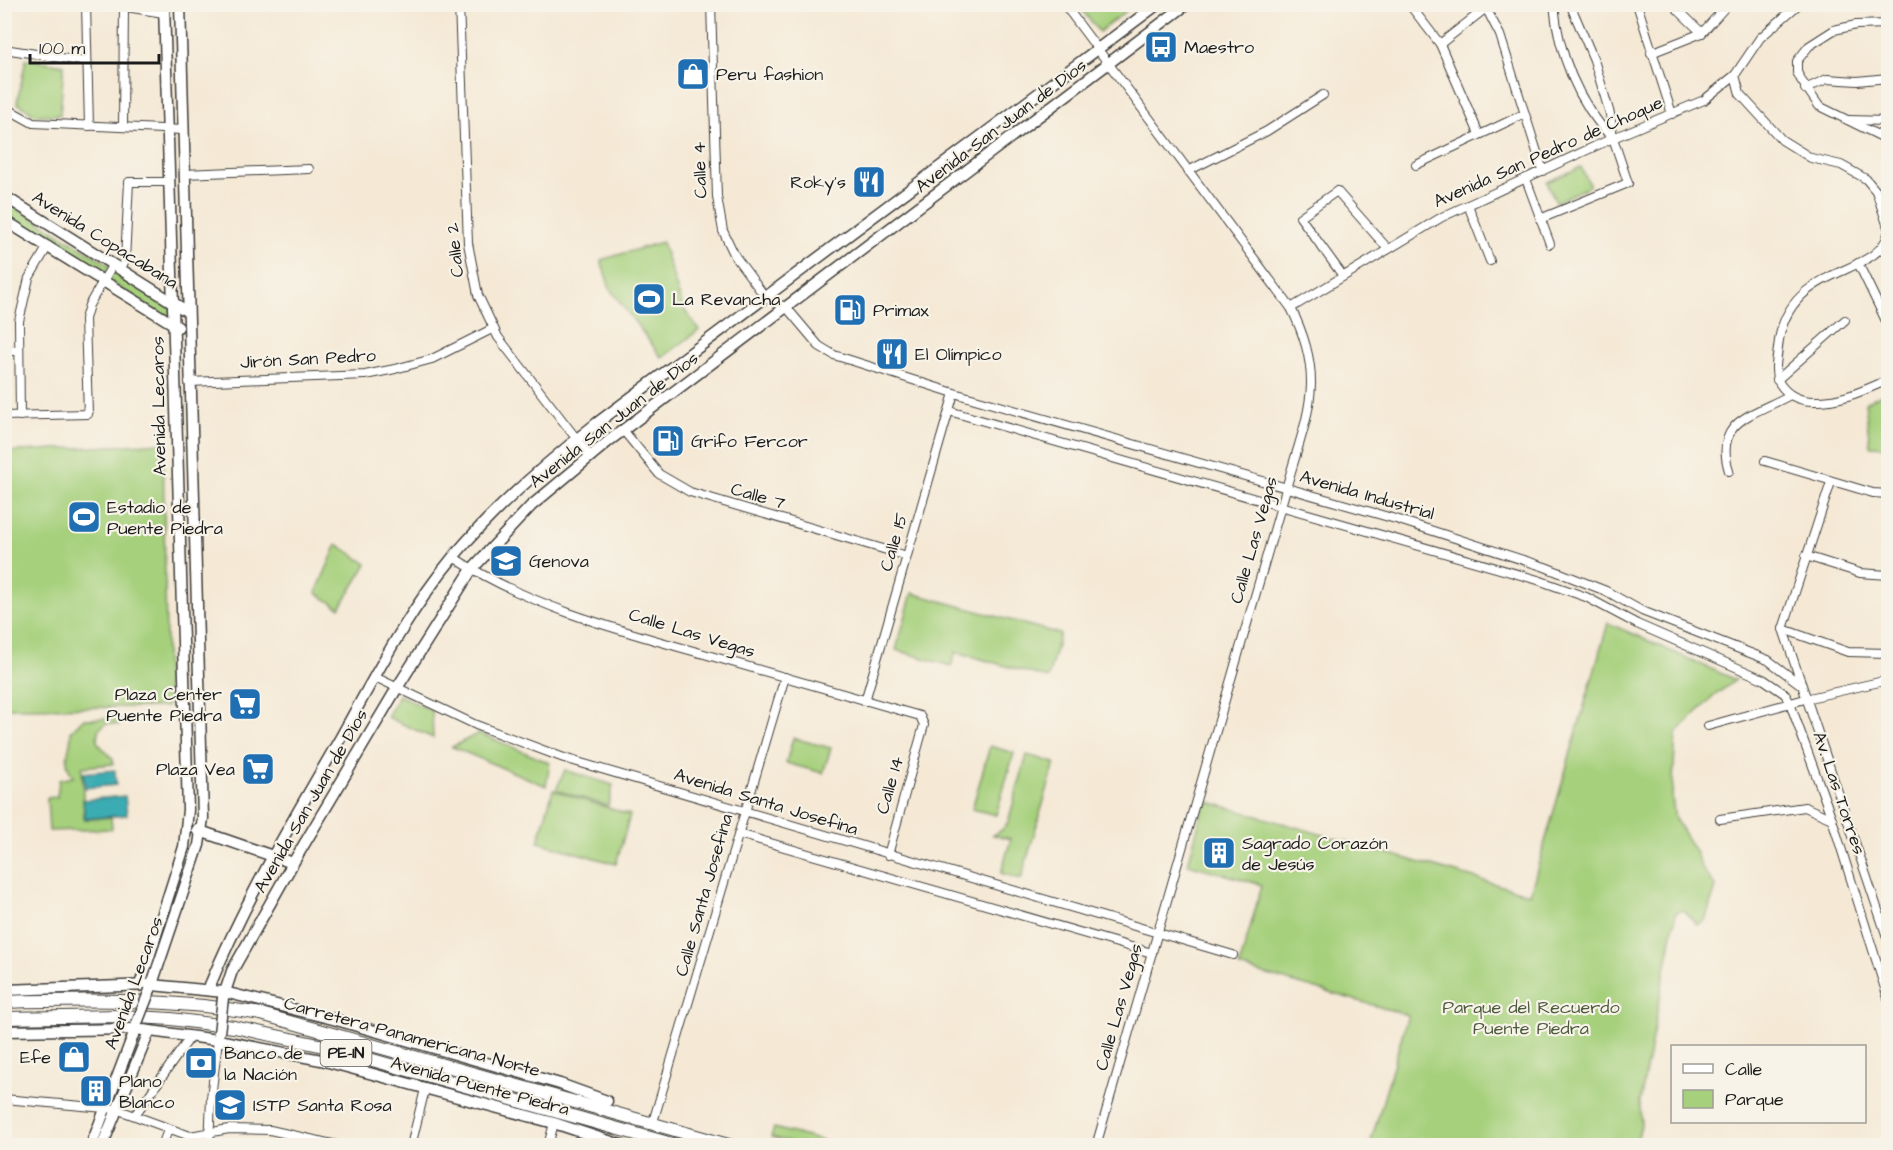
<svg xmlns="http://www.w3.org/2000/svg" width="1893" height="1150" viewBox="0 0 1893 1150" font-family="'Architects Daughter',sans-serif">
<rect width="100%" height="100%" fill="#f7f3e8"/>
<filter id="ink" filterUnits="userSpaceOnUse"><feTurbulence type="fractalNoise" baseFrequency=".0167" numOctaves="2"/><feDisplacementMap in="SourceGraphic" scale="12" xChannelSelector="R" yChannelSelector="G"/><feConvolveMatrix kernelMatrix="1 2 1 2 8 2 1 2 1" color-interpolation-filters="sRGB"/></filter>
<filter id="wash" filterUnits="userSpaceOnUse"><feTurbulence type="fractalNoise" baseFrequency=".008" numOctaves="4" result="noise"/><feDisplacementMap in="SourceGraphic" scale="24" xChannelSelector="R" yChannelSelector="G"/><feGaussianBlur stdDeviation="1.35" result="paint"/><feColorMatrix in="noise" values="0 0 0 0 0 0 0 0 0 0 0 0 0 0 0 0 0 1.4 0 .05"/><feComposite in="paint" operator="in"/></filter>
<g filter="url(#wash)">
<rect width="100%" height="100%" fill="#f5e9d6"/>
<g fill="#a6d07c" stroke="#61764c" stroke-width="1.5">
<polygon points="1078,5 1134,5 1099,32"/>
<polygon points="26,59 64,65 60,115 36,115 17,103"/>
<polygon points="1581,167 1590,186 1556,202 1547,182"/>
<polygon points="4,200 110,265 103,277 5,216"/>
<polygon points="662,242 683,308 699,330 662,358 610,289 601,260"/>
<polygon points="114,266 171,304 172,322 106,279"/>
<polygon points="1888,392 1888,447 1870,446 1865,402"/>
<polygon points="163,443 167,707 5,708 5,452"/>
<polygon points="337,544 367,564 340,608 316,593"/>
<polygon points="912,593 1060,634 1048,678 956,652 951,666 896,650"/>
<polygon points="1608,623 1736,680 1714,696 1676,733 1672,797 1675,819 1696,853 1702,869 1716,887 1705,921 1697,925 1684,910 1676,912 1640,1102 1641,1125 1636,1145 1370,1145 1408,1015 1239,967 1262,885 1188,864 1205,801 1530,894"/>
<polygon points="399,695 432,711 433,738 387,717"/>
<path d="M 121,718 L 120,725 L 107,723 L 98,730 L 97,742 L 113,759 L 113,764 L 82,767 L 84,820 L 111,817 L 112,829 L 49,831 L 47,798 L 57,797 L 59,780 L 73,777 C 60,756 72,752 71,731 L 83,719 Z"/>
<polygon points="479,733 550,763 546,786 452,747"/>
<polygon points="793,738 831,748 823,773 786,763"/>
<polygon points="990,746 1014,753 996,815 972,809"/>
<polygon points="1027,755 1055,763 1021,879 1001,873 1011,839 993,835 1002,830 1008,822"/>
<polygon points="565,770 613,785 608,806 556,790"/>
<polygon points="553,790 630,815 616,864 538,842"/>
<polygon points="774,1128 838,1145 801,1145 771,1137"/>
</g>
<g fill="#3aacb2" stroke="#2b6467" stroke-width="1.5">
<polygon points="115,770 116,785 85,788 83,773"/>
<polygon points="125,796 127,815 85,819 83,800"/>
</g>
</g>
<g filter="url(#ink)">
<g fill="none" stroke-linecap="round" stroke-linejoin="round">
<defs>
<g id="minor">
<polyline points="86,4 89,126"/>
<polyline points="107,4 164,13"/>
<polyline points="459,4 468,243 478,295 498,337 589,455"/>
<polyline points="711,4 717,197 723,231 735,256 766,298 787,308 819,346 834,355 954,393 1399,520 1545,567 1606,591 1642,611 1768,660 1800,684"/>
<path d="M 1064,4 L 1291,308 C 1328,382 1306,415 1286,489 L 1096,1146"/>
<polyline points="1409,4 1440,44 1479,134"/>
<polyline points="1484,4 1500,35 1543,171"/>
<path d="M 1554,4 C 1558,53 1578,103 1612,138"/>
<polyline points="1637,4 1672,114"/>
<polyline points="1672,4 1702,33"/>
<polyline points="1888,24 1856,25 1834,30 1809,46 1797,61 1797,72 1801,80 1819,106 1888,140"/>
<polyline points="1440,44 1486,8"/>
<polyline points="4,49 87,62"/>
<polyline points="1651,53 1702,33 1728,4"/>
<polyline points="1735,75 1740,94 1782,140 1811,158 1841,165 1866,179 1876,191 1888,227"/>
<polyline points="1805,89 1827,79 1857,81 1888,78"/>
<polyline points="4,107 33,123 183,130"/>
<polyline points="1848,120 1888,121"/>
<polyline points="4,122 11,111"/>
<polyline points="123,127 124,4"/>
<polyline points="1416,165 1524,114"/>
<polyline points="1188,171 1267,131 1323,95"/>
<polyline points="184,174 309,169"/>
<polyline points="1526,179 1550,244"/>
<polyline points="1468,205 1490,261"/>
<polyline points="1540,219 1628,183 1613,138 1610,114 1594,60 1570,4"/>
<path d="M 1888,234 C 1878,278 1785,263 1778,348 C 1777,359 1773,373 1780,384 C 1788,396 1800,401 1814,401 C 1841,402 1864,390 1888,380"/>
<polyline points="1858,263 1888,325"/>
<polyline points="121,269 125,260 129,182 169,182"/>
<polyline points="1343,276 1300,217 1337,191 1388,249"/>
<polyline points="1291,308 1442,217 1613,138 1704,100 1735,75 1760,38 1799,4"/>
<polyline points="4,351 19,351"/>
<polyline points="1777,380 1845,320"/>
<polyline points="189,382 365,375 395,369 432,359 492,329"/>
<polyline points="949,411 1538,580 1586,597 1637,624 1763,679 1785,694 1790,703 1832,819 1888,998"/>
<polyline points="4,416 88,414 85,319 89,305 113,264"/>
<polyline points="20,416 19,321 29,278 48,246"/>
<polyline points="623,430 659,474 690,492 907,556"/>
<polyline points="1765,461 1873,493 1888,494"/>
<path d="M 1729,471 C 1713,419 1755,415 1790,395"/>
<polyline points="1831,482 1783,629 1888,940"/>
<polyline points="1806,556 1860,573 1888,575"/>
<path d="M 453,557 C 528,606 618,630 704,654 C 776,675 848,696 920,716 L 924,725 L 888,855"/>
<polyline points="1783,629 1848,652 1888,653"/>
<polyline points="375,677 476,725 564,758 1233,955"/>
<polyline points="865,701 954,393"/>
<polyline points="1708,726 1805,699 1888,680"/>
<polyline points="1720,819 1805,807 1832,819"/>
<polyline points="739,834 1152,953"/>
<polyline points="4,1099 116,1109 190,1136 229,1129 270,1130 341,1146"/>
<polyline points="135,1115 191,1036"/>
<polyline points="653,1122 785,677"/>
<polyline points="162,1146 168,1130"/>
<polyline points="209,1146 211,1098 218,1040"/>
<polyline points="411,1146 425,1089"/>
<polyline points="548,1146 554,1123"/>
</g>
<g id="major">
<polyline points="4,196 188,312"/>
<polyline points="4,220 178,327"/>
<polyline points="197,830 293,863"/>
<polyline points="140,985 184,847 188,810 164,4"/>
<polyline points="4,990 152,985 224,992 333,1019 560,1084 607,1101"/>
<polyline points="150,990 199,845 203,818 180,4"/>
<path d="M 208,990 C 244,902 293,820 341,737 C 375,676 409,610 454,556 C 496,506 546,463 597,423 L 1158,4"/>
<polyline points="223,998 232,971 293,863 397,688 472,569 531,506 610,440 1187,4"/>
<polyline points="4,1031 135,1029 218,1040 321,1060 554,1123 624,1146"/>
<polyline points="91,1146 137,1025"/>
<polyline points="102,1146 149,1032"/>
</g>
<g id="highway">
<path d="M 4,1002 C 91,999 175,999 261,1014 L 732,1146"/>
<polyline points="4,1018 121,1016 171,1019 234,1027 319,1045 679,1146"/>
</g>
</defs>
<use href="#minor" stroke="#3d3b38" stroke-width="10"/>
<use href="#major" stroke="#3d3b38" stroke-width="13"/>
<use href="#highway" stroke="#3d3b38" stroke-width="14"/>
<use href="#minor" stroke="#fff" stroke-width="8"/>
<use href="#major" stroke="#fff" stroke-width="10"/>
<use href="#highway" stroke="#fff" stroke-width="12"/>
<defs>
<g id="major-bridge">
<polyline points="137,1023 150,990"/>
<polyline points="219,1033 223,998"/>
</g>
</defs>
<use href="#major-bridge" stroke="#3d3b38" stroke-width="13" stroke-linecap="butt"/>
<use href="#major-bridge" stroke="#fff" stroke-width="10"/>
</g>
</g>
<defs>
<symbol id="bus-square" viewBox="-11 -11 22 22"><rect x="-9" y="-9" width="18" height="18" rx="4" fill="#1f6fb2" stroke="#f7f3e8"/><path d="M-5-6H5V4H4V6H2V4H-2V6H-4V4H-5ZM-3.5-4V0h7V-4ZM-3.5 1.2v1.5H-2V1.2ZM2 1.2v1.5H3.5V1.2Z" fill="#fff"/></symbol>
<symbol id="shop-square" viewBox="-11 -11 22 22"><rect x="-9" y="-9" width="18" height="18" rx="4" fill="#1f6fb2" stroke="#f7f3e8"/><path d="M-5-2.5h2.3a2.7 3.5 0 0 1 5.4 0H5L5.5 6h-11ZM-1.5-2.5h3a1.5 2.3 0 0 0-3 0Z" fill="#fff"/></symbol>
<symbol id="restaurant-square" viewBox="-11 -11 22 22"><rect x="-9" y="-9" width="18" height="18" rx="4" fill="#1f6fb2" stroke="#f7f3e8"/><path d="M-5-6h1v4h1v-4h1v4h1v-4h1v5L-1.5 .5V6h-2V.5L-5-1ZM5-6V6H3V1.5H1.5Q1.5-4 5-6Z" fill="#fff"/></symbol>
<symbol id="stadium-square" viewBox="-11 -11 22 22"><rect x="-9" y="-9" width="18" height="18" rx="4" fill="#1f6fb2" stroke="#f7f3e8"/><path d="M0-5a6.5 5 0 1 0 0 10a6.5 5 0 1 0 0-10ZM-3.5-1.8h7v3.6h-7Z" fill="#fff"/></symbol>
<symbol id="fuel-square" viewBox="-11 -11 22 22"><rect x="-9" y="-9" width="18" height="18" rx="4" fill="#1f6fb2" stroke="#f7f3e8"/><path d="M-5.5-6h7V0h2V4h1.3V-2.5L3-4.5l.8-.8L6-3V5H2.5V1h-1V6h-7ZM-4.2-4.7v3.2H.2V-4.7Z" fill="#fff"/></symbol>
<symbol id="school-square" viewBox="-11 -11 22 22"><rect x="-9" y="-9" width="18" height="18" rx="4" fill="#1f6fb2" stroke="#f7f3e8"/><path d="M0-5L7-2L0 1L-7-2ZM-4 1L0 2.5L4 1V4Q0 6-4 4Z" fill="#fff"/></symbol>
<symbol id="supermarket-square" viewBox="-11 -11 22 22"><rect x="-9" y="-9" width="18" height="18" rx="4" fill="#1f6fb2" stroke="#f7f3e8"/><path d="M-6-5.5h2.5l.6 2H6L4.5 2H-2.5L-4.4-4H-6ZM-1.5 3.2a1.3 1.3 0 1 0 .1 0ZM3 3.2a1.3 1.3 0 1 0 .1 0Z" fill="#fff"/></symbol>
<symbol id="building-square" viewBox="-11 -11 22 22"><rect x="-9" y="-9" width="18" height="18" rx="4" fill="#1f6fb2" stroke="#f7f3e8"/><path d="M-4-6H4V6H1V3H-1V6H-4ZM-2.5-4.3h1.7v1.8h-1.7ZM.8-4.3h1.7v1.8H.8ZM-2.5-1h1.7V.8h-1.7ZM.8-1h1.7V.8H.8Z" fill="#fff"/></symbol>
<symbol id="bank-square" viewBox="-11 -11 22 22"><rect x="-9" y="-9" width="18" height="18" rx="4" fill="#1f6fb2" stroke="#f7f3e8"/><path d="M-6-4H6V4H-6ZM0-2.3a2.3 2.3 0 1 0 0 4.6a2.3 2.3 0 1 0 0-4.6Z" fill="#fff"/></symbol>
</defs>
<g fill-rule="evenodd">
<use href="#bus-square" x="1142" y="28" width="38" height="38"/>
<use href="#shop-square" x="674" y="55" width="38" height="38"/>
<use href="#restaurant-square" x="850" y="163" width="38" height="38"/>
<use href="#stadium-square" x="630" y="280" width="38" height="38"/>
<use href="#fuel-square" x="831" y="291" width="38" height="38"/>
<use href="#restaurant-square" x="873" y="335" width="38" height="38"/>
<use href="#fuel-square" x="649" y="422" width="38" height="38"/>
<use href="#stadium-square" x="65" y="498" width="38" height="38"/>
<use href="#school-square" x="487" y="542" width="38" height="38"/>
<use href="#supermarket-square" x="226" y="685" width="38" height="38"/>
<use href="#supermarket-square" x="239" y="750" width="38" height="38"/>
<use href="#building-square" x="1200" y="834" width="38" height="38"/>
<use href="#shop-square" x="55" y="1038" width="38" height="38"/>
<use href="#bank-square" x="182" y="1044" width="38" height="38"/>
<use href="#building-square" x="77" y="1072" width="38" height="38"/>
<use href="#school-square" x="211" y="1086" width="38" height="38"/>
</g>
<g text-anchor="middle" dominant-baseline="central" stroke-width="4.5" stroke-linejoin="round" paint-order="stroke">
<rect fill="#f7f3e8" stroke="#5e5c59" stroke-width="1.5" x="320.5" y="1040" width="51" height="26" rx="4.5"/>
<g font-size="16" font-weight="bold" fill="#1c1c1c">
<text x="346" y="1053">PE-1N</text>
</g>
<g font-size="18" fill="#1c1c1c" stroke="#f7f3e8" text-anchor="start">
<text x="1184" y="47">Maestro</text>
<text x="716" y="74">Peru fashion</text>
<text x="846" y="182" text-anchor="end">Roky's</text>
<text x="672" y="299">La Revancha</text>
<text x="873" y="310">Primax</text>
<text x="915" y="354">El Olímpico</text>
<text x="691" y="441">Grifo Fercor</text>
<text x="107" y="507">Estadio de<tspan x="107" dy="21">Puente Piedra</tspan></text>
<text x="529" y="561">Genova</text>
<text x="222" y="694" text-anchor="end">Plaza Center<tspan x="222" dy="21">Puente Piedra</tspan></text>
<text x="235" y="769" text-anchor="end">Plaza Vea</text>
<text x="1242" y="843">Sagrado Corazón<tspan x="1242" dy="21">de Jesús</tspan></text>
<text x="224" y="1053">Banco de<tspan x="224" dy="21">la Nación</tspan></text>
<text x="51" y="1057" text-anchor="end">Efe</text>
<text x="119" y="1081">Plano<tspan x="119" dy="21">Blanco</tspan></text>
<text x="253" y="1105">ISTP Santa Rosa</text>
</g>
<g font-size="18" fill="#1c1c1c" stroke="#f7f3e8">
<text transform="translate(1001 126) rotate(-37)">Avenida San Juan de Dios</text>
<text transform="translate(1548 152) rotate(-24)">Avenida San Pedro de Choque</text>
<text transform="translate(700 170) rotate(-92)">Calle 4</text>
<text transform="translate(105 240) rotate(32)">Avenida Copacabana</text>
<text transform="translate(455 250) rotate(-96)">Calle 2</text>
<text transform="translate(308 359) rotate(-3)">Jirón San Pedro</text>
<text transform="translate(159 406) rotate(-91)">Avenida Lecaros</text>
<text transform="translate(614 420) rotate(-38)">Avenida San Juan de Dios</text>
<text transform="translate(1367 495) rotate(16)">Avenida Industrial</text>
<text transform="translate(758 496) rotate(16)">Calle 7</text>
<text transform="translate(1254 540) rotate(-74)">Calle Las Vegas</text>
<text transform="translate(894 542) rotate(-74)">Calle 15</text>
<text transform="translate(692 633) rotate(17)">Calle Las Vegas</text>
<text transform="translate(890 785) rotate(-74)">Calle 14</text>
<text transform="translate(1839 793) rotate(71)">Av. Las Torres</text>
<text transform="translate(311 801) rotate(-60)">Avenida San Juan de Dios</text>
<text transform="translate(766 802) rotate(17)">Avenida Santa Josefina</text>
<text transform="translate(704 895) rotate(-74)">Calle Santa Josefina</text>
<text transform="translate(134 983) rotate(-70)">Avenida Lecaros</text>
<text transform="translate(1119 1007) rotate(-74)">Calle Las Vegas</text>
<text transform="translate(412 1037) rotate(15)">Carretera Panamericana Norte</text>
<text transform="translate(480 1086) rotate(15)">Avenida Puente Piedra</text>
</g>
<g font-size="18" fill="#4c5b3e" stroke="#f7f3e8">
<text x="1531" y="1007">Parque del Recuerdo<tspan x="1531" dy="21">Puente Piedra</tspan></text>
</g>
</g>
<rect width="1893" height="1150" fill="none" stroke="#f7f3e8" stroke-width="24"/>
<rect x="1671" y="1045" width="195" height="78" fill="#f7f3e8" stroke="#9f9d96" stroke-width="1.5"/>
<rect x="1683" y="1064" width="30" height="9" fill="#ffffff" stroke="#9f9d96" stroke-width="1.5"/>
<text x="1725" y="1075" font-size="18" fill="#1c1c1c">Calle</text>
<rect x="1683" y="1090" width="30" height="18" fill="#a6d07c" stroke="#9f9d96" stroke-width="1.5"/>
<text x="1725" y="1105" font-size="18" fill="#1c1c1c">Parque</text>
<path d="M30 54v9h129v-9" fill="none" stroke="#1c1c1c" stroke-width="3"/>
<text x="39" y="54" font-size="18" fill="#1c1c1c" stroke="#f7f3e8" stroke-width="4.5" paint-order="stroke">100 m</text>
</svg>
